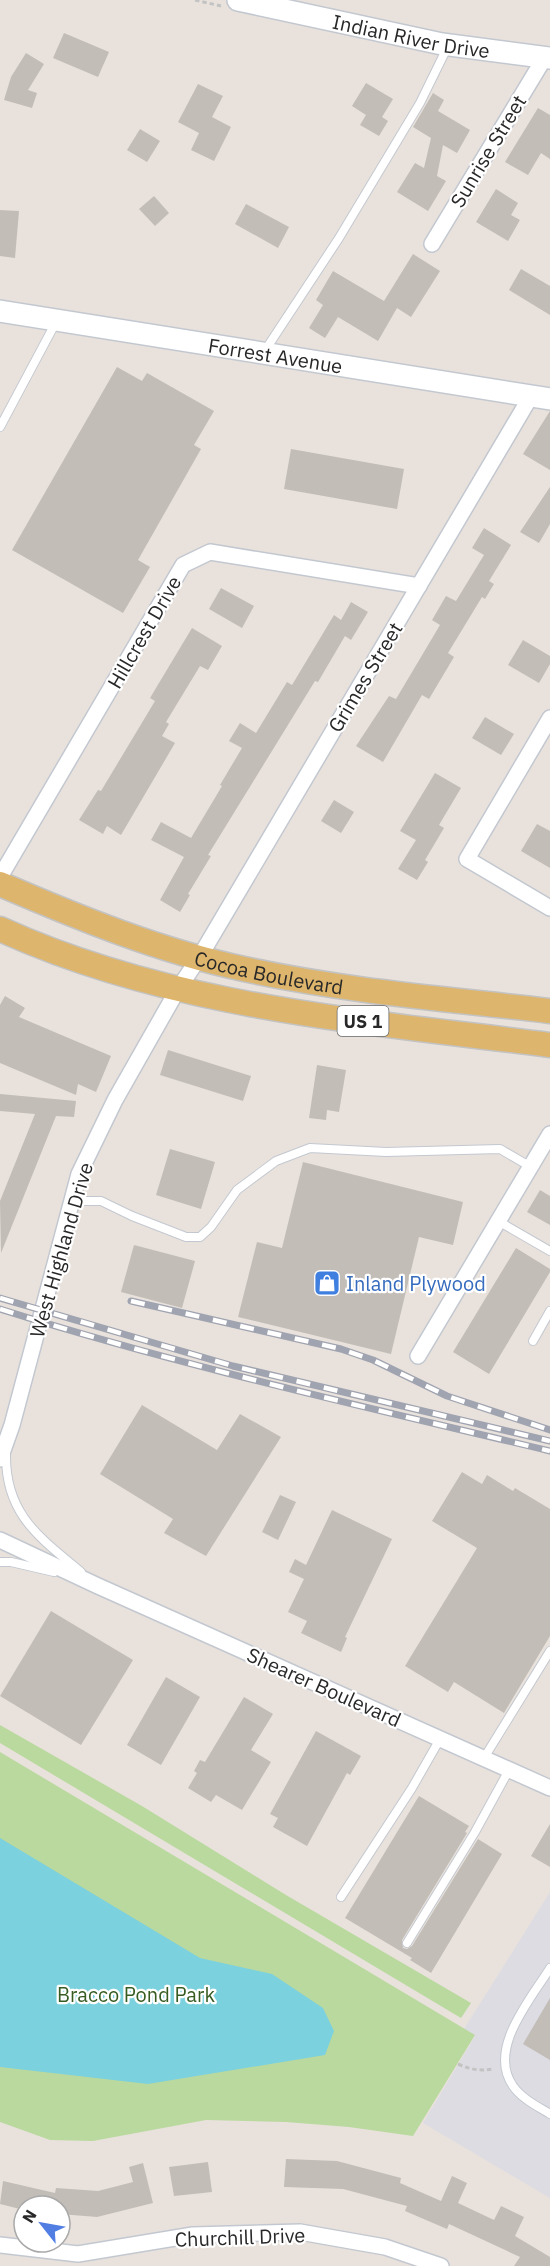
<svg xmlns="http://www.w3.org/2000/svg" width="550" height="2266" viewBox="0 0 550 2266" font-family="'IBM Plex Sans',sans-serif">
<rect width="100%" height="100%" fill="#e9e2dc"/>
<polygon fill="#dddce2" points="550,1892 550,2198 423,2123 475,2036 464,2029"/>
<g fill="#bad99f">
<polygon points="0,1725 142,1806 286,1895 471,2003 461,2018 0,1743"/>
<polygon points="0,1752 475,2035 413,2136 349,2127 286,2122 206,2120 93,2141 50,2140 0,2122"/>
</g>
<polygon fill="#7cd1de" points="0,1838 200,1958 272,1974 323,2008 334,2031 325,2055 148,2084 0,2067"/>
<g fill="#c2bdb7">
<polygon points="64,33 109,52 98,77 53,58"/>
<polygon points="26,53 44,64 28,90 37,93 32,108 4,100 11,77"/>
<polygon points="366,83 393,99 382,117 388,121 379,136 360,125 366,115 352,106"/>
<polygon points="198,84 223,96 212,117 231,127 214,161 191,150 199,133 178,122"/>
<polygon points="433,93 444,100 438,111 470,130 457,153 443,145 437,176 446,181 428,211 397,192 415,163 424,168 431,138 413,127"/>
<polygon points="538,108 550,115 550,159 541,153 528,175 505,162"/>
<polygon points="140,129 160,141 147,162 127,150"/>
<polygon points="496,189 518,203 511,215 520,220 508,241 476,222"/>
<polygon points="154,196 169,213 155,226 139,209"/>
<polygon points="246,204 289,227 278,248 235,224"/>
<polygon points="0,210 19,211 15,258 0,256"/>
<polygon points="413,254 440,271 411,317 397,308 378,341 338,317 325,338 309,328 323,305 316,300 333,271 384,301"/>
<polygon points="521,269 550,286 550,315 509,290"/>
<polygon points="117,367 142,381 147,373 214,411 194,445 201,449 138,560 150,567 123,613 12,550"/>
<polygon points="550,411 550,470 523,454"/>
<polygon points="291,449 404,469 397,509 284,489"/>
<polygon points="550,487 550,524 539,543 520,532"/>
<polygon points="484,528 511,545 489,581 494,584 485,599 482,597 448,653 454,657 429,699 422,695 383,762 356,746 389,696 396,699 440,625 432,620 446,596 456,601 484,555 472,548"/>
<polygon points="221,588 254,606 242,628 209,609"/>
<polygon points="351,602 368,612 351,640 345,636 318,682 315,681 208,855 211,856 188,894 190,895 180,912 160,900 184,857 151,840 161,822 191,838 222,786 220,785 242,748 229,741 240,723 256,733 287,682 292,685 334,615 341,620"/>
<polygon points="192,628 222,646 208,670 200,666 166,722 169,724 162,736 175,743 121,835 107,826 103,834 79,820 98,790 101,791 155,701 150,698"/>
<polygon points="523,640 550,656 550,664 539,683 508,665"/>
<polygon points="485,717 514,734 501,755 472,738"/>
<polygon points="435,773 461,788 439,825 444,828 425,860 428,862 417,880 398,869 416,840 400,831"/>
<polygon points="334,800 354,812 341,833 321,821"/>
<polygon points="537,824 550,831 550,868 521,851"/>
<polygon points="5,996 25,1008 19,1017 111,1056 96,1092 78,1084 76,1095 0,1063 0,1005"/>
<polygon points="168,1050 251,1076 243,1101 160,1075"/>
<polygon points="317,1065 346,1070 339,1112 327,1110 326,1120 309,1118"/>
<polygon points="0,1094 76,1101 74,1117 56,1116 1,1253 0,1201 35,1114 0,1111"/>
<polygon points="170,1149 215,1162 201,1209 156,1195"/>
<polygon points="303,1162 463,1202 453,1245 419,1237 391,1354 238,1317 257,1242 282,1248"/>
<polygon points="540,1190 550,1196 550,1225 527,1212"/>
<polygon points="134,1245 195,1261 182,1308 121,1292"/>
<polygon points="516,1248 550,1269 550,1272 489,1374 453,1352"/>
<polygon points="142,1405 217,1450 240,1414 281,1437 206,1556 164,1533 173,1519 100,1474"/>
<polygon points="462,1472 482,1484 487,1475 513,1491 515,1488 550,1509 550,1636 504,1713 454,1682 448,1692 405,1666 477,1548 432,1521"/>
<polygon points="280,1495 296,1502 278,1540 262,1532"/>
<polygon points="332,1510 392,1539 345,1637 347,1638 341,1652 301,1633 307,1621 288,1612 304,1579 289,1572 295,1559 306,1565"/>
<polygon points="51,1611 133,1660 81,1745 0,1696"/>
<polygon points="166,1677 200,1697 161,1765 127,1745"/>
<polygon points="244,1697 273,1714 251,1750 271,1762 242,1810 216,1795 211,1802 188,1788 197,1773 194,1771 200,1760 205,1762"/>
<polygon points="316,1731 361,1756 350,1775 347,1773 307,1846 273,1827 278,1818 270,1814"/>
<polygon points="419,1796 469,1826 465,1832 467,1833 402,1940 403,1948 407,1949 412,1946 478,1839 502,1854 431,1973 410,1960 412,1958 345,1918"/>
<polygon points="550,1824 550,1867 531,1856"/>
<polygon points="550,1998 550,2060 523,2044"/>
<polygon points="286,2159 337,2161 401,2178 400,2183 441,2201 452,2176 467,2183 458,2203 494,2220 501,2206 524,2217 515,2236 550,2257 550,2266 514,2266 520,2257 449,2224 447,2229 405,2211 407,2206 343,2189 284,2187"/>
<polygon points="208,2162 212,2192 174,2196 169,2167"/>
<polygon points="143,2163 153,2203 97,2217 60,2214 60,2206 24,2206 24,2210 0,2204 3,2181 55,2193 56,2188 98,2191 133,2182 129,2167"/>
</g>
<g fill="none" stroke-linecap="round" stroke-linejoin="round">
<defs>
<g id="lane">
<polyline points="264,352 339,238 420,103 448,46"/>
<polyline points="0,427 56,322"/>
<polyline points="72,1201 101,1201 132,1216 186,1237 200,1237 211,1227 237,1190 276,1161 310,1148 386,1152 500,1149 531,1167"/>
<polyline points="498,1221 550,1251"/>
<polyline points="533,1341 550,1311"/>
<path d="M 6,1454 C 5,1514 39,1537 81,1572"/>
<polyline points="0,1562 11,1562 54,1572"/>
<polyline points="484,1758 550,1651"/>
<polyline points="341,1897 412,1788 440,1739"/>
<polyline points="407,1943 475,1832 509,1770"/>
<path d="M 550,1968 C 531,1999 487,2049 513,2086 C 521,2098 537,2106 550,2114"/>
</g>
<g id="street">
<polyline points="432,244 545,57"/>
<polyline points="550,718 467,859 550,908"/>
<polyline points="0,877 183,565 210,552 419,586"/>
<polyline points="418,1356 550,1134"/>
<polyline points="0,1459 12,1425 79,1174 115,1100 178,989 199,958 531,396"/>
<polyline points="0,1540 98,1586 550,1788"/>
<polyline points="0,2245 78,2254 193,2235 300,2232 385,2247 441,2266"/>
</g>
<g id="secondary">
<path id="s1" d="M 238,0 L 442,44 L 550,58"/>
<path id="s2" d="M 0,311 L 550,399"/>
</g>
<g id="primary">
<path id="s3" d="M 0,884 C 79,918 160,951 244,969 C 344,991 448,999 550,1011"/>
<path d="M 0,929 C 173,1008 364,1021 550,1045"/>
</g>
</defs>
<use href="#lane" stroke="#c3c8d0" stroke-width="10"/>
<use href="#street" stroke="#c3c8d0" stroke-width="18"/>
<use href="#secondary" stroke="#c3c8d0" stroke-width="24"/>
<use href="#primary" stroke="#c3c3c3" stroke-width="27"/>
<g stroke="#c3c3c3" stroke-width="3" stroke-dasharray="4.5 3" stroke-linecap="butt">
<polyline points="195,0 221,6"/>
<path d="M 458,2064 C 472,2070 479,2071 494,2069"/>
</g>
<use href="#lane" stroke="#fff" stroke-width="8"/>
<use href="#street" stroke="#fff" stroke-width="15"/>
<use href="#secondary" stroke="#fff" stroke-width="21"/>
<use href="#primary" stroke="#deb56c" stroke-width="24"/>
<defs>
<g id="rail">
<polyline points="0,1298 233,1366 550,1441"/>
<polyline points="131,1301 341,1349 373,1360 447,1396 550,1430"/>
<path d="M 0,1309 C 181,1366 366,1407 550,1451"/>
</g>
</defs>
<use href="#rail" stroke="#a0a4b0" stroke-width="7"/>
<use href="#rail" stroke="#fff" stroke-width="4.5" stroke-dasharray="14" stroke-linecap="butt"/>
</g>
<defs>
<symbol id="shop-square" viewBox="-11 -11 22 22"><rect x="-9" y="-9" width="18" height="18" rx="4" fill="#3f7fe0" stroke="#fff"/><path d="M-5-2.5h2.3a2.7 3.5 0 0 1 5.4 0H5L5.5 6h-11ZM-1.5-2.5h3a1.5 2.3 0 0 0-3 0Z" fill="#fff"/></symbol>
</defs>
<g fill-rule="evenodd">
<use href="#shop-square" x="312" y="1268" width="30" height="30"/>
</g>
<g text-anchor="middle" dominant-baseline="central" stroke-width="4.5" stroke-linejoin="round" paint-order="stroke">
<rect fill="#fff" stroke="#686868" stroke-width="1.5" x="337.5" y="1006" width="51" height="30" rx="4.5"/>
<g font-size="18" font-weight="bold" fill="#282828">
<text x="363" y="1021">US 1</text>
</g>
<g font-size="20" fill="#282828" stroke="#fff">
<text stroke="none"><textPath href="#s1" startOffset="177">Indian River Drive</textPath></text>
<text transform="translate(488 151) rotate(-59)">Sunrise Street</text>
<text stroke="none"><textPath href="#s2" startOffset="279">Forrest Avenue</textPath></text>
<text transform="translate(144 632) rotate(-60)">Hillcrest Drive</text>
<text transform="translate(365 677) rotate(-59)">Grimes Street</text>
<text stroke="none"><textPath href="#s3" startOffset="284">Cocoa Boulevard</textPath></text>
<text transform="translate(61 1250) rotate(-74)">West Highland Drive</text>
<text transform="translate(324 1687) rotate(24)">Shearer Boulevard</text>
<text transform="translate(240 2237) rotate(-2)">Churchill Drive</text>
</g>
<g font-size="20" fill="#366cbe" stroke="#fff" text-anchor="start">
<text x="346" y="1283">Inland Plywood</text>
</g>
<g font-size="20" fill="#365c22" stroke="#fff">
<text x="136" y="1994">Bracco Pond Park</text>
</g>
</g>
<g transform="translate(42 2224) rotate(301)"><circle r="28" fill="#ffffff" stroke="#a9a9a9" stroke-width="1.5"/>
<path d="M0-4.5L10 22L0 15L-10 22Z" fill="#507ee2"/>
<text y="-9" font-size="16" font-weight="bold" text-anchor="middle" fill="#282828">N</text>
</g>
</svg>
